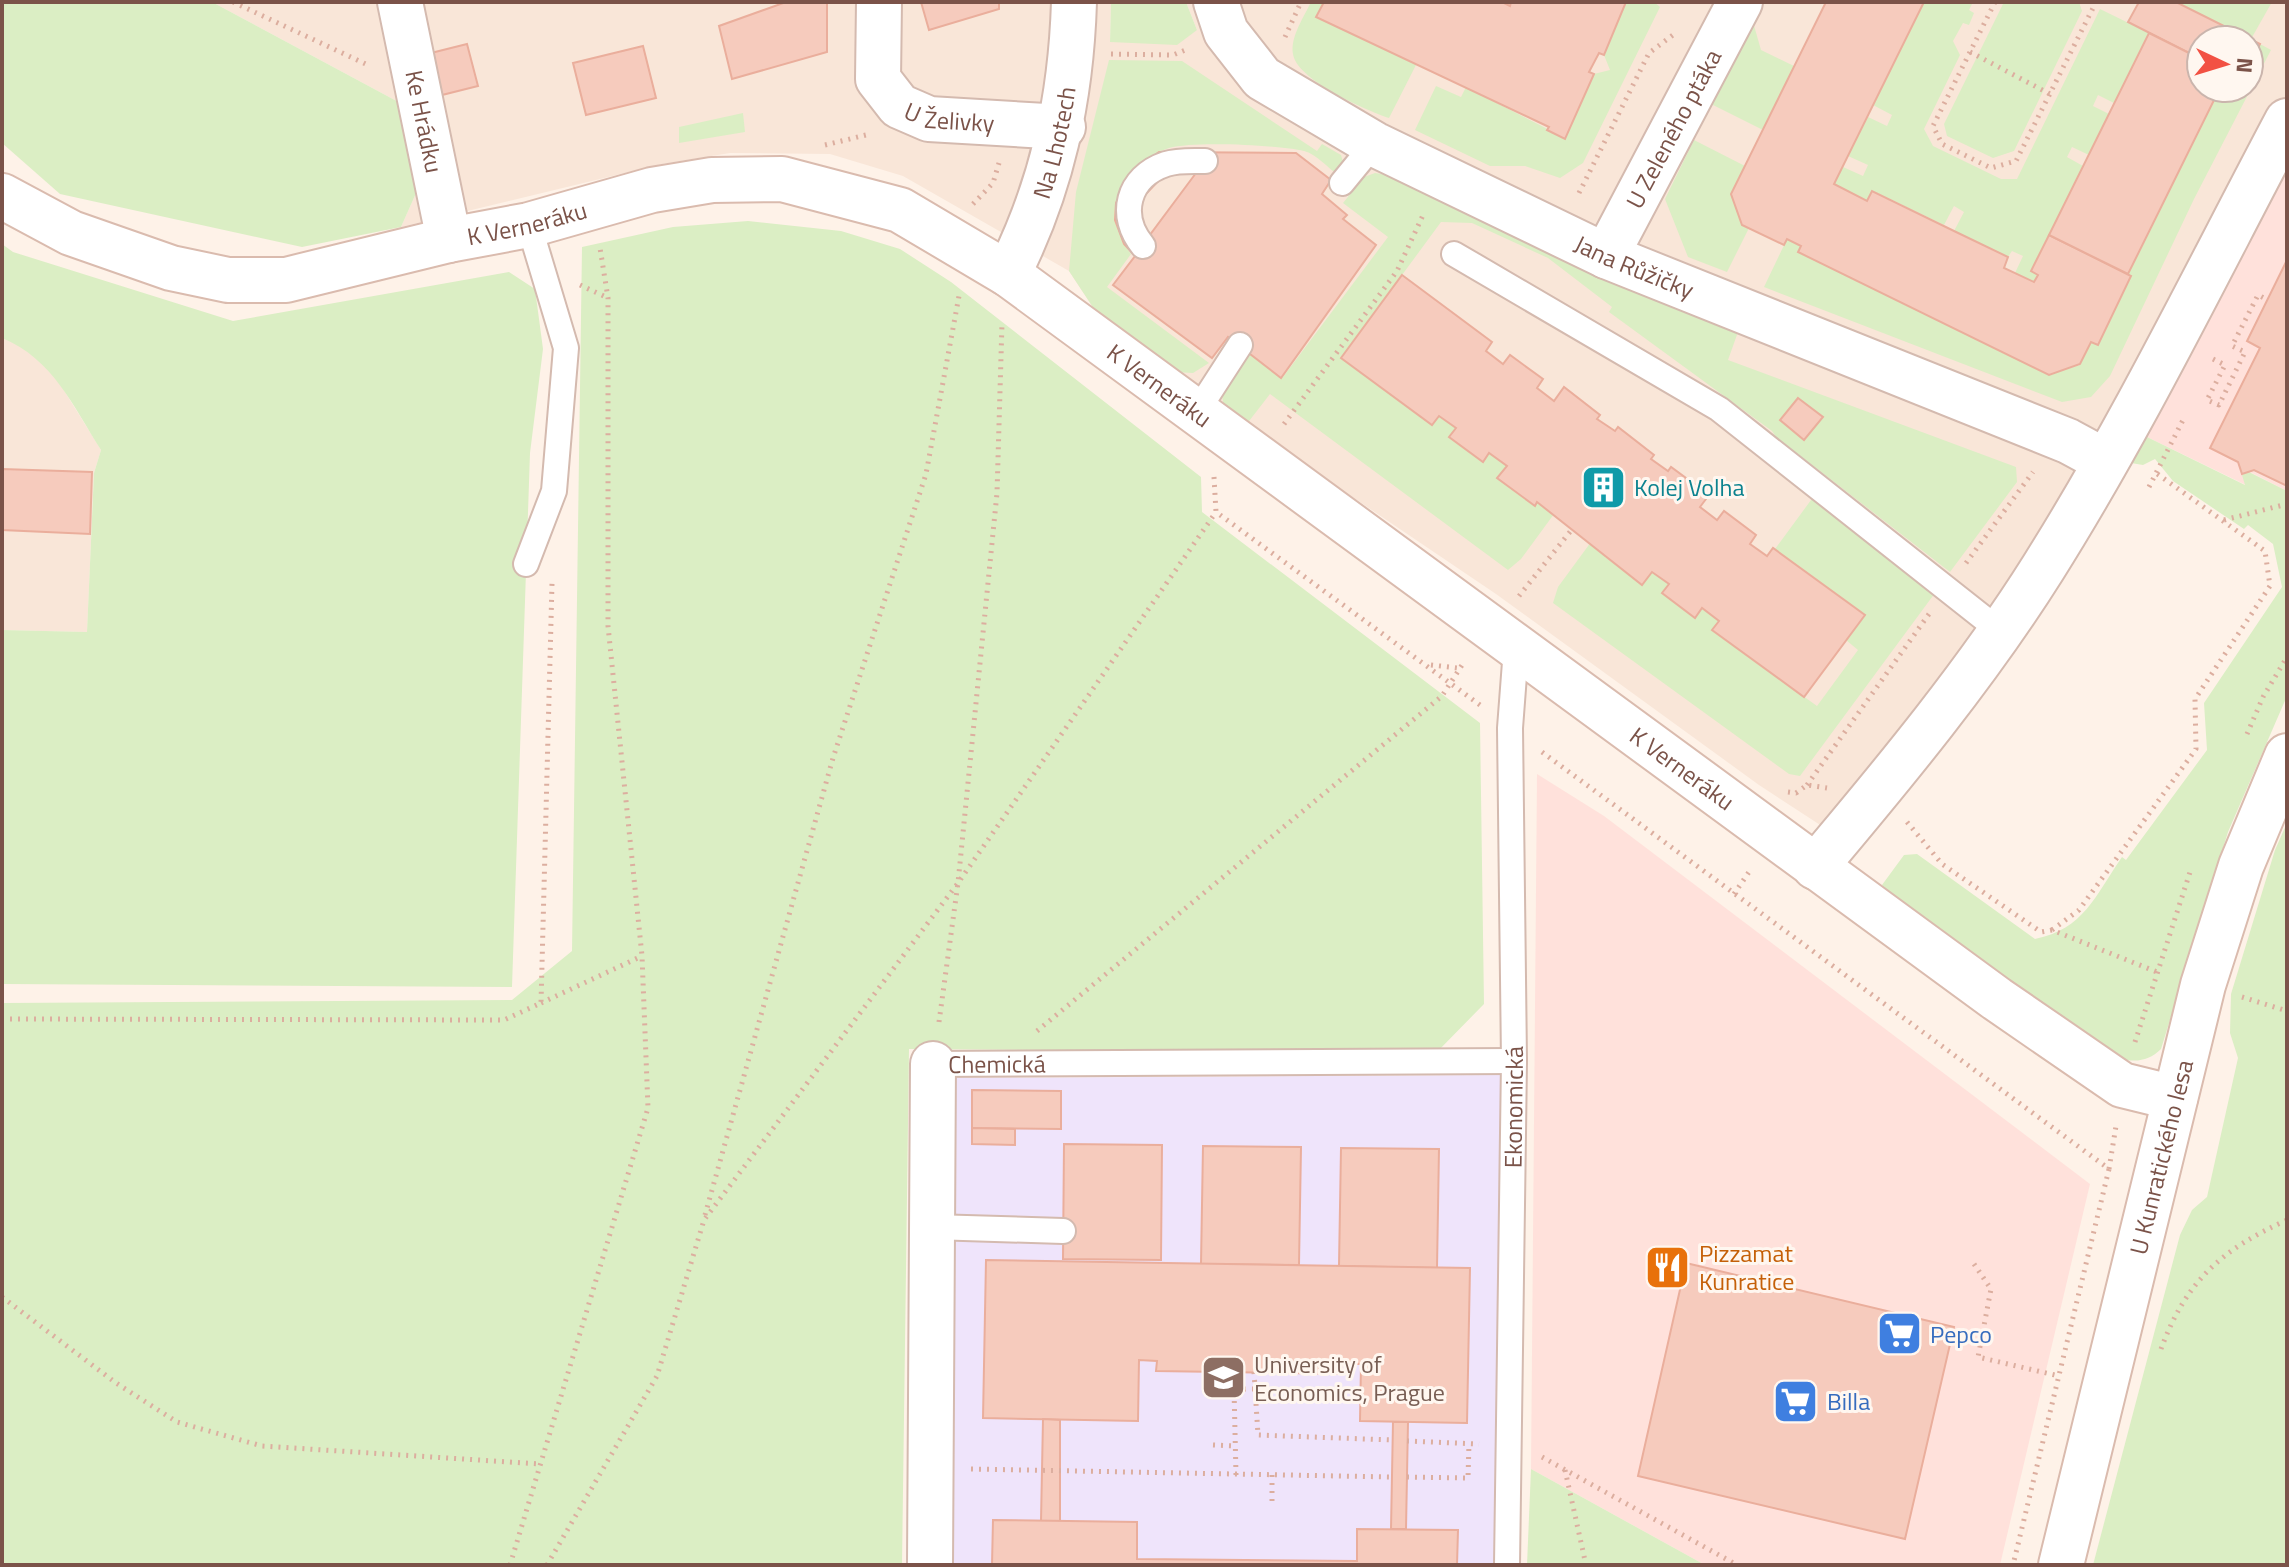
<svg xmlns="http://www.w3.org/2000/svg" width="2289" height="1567" viewBox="0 0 2289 1567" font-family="'Titillium Web',sans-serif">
<rect width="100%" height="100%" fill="#fef2e8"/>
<g fill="#f9e6d8" fill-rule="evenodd">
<path d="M 212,2 L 1111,2 L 1110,42 L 1197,30 L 1186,2 L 2287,2 L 2287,156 L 2131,463 L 2126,460 L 1854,847 L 1759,785 L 1496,594 L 1246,425 L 1098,315 L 1069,271 L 903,176 L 830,154 L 730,153 L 662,164 L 401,227 L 421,182 L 404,105 ZM 2201,40 L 2249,40 L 2249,88 L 2201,88 Z"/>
<polygon points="2,338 19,345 50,368 101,450 94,473 87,632 2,630"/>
</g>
<g fill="#ffe1db">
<polygon points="2287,156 2287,491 2250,472 2246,485 2145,436"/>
<polygon points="1537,774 1604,816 2090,1184 2000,1565 1705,1565 1531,1469"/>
</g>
<polygon fill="#efe4fb" points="1503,1075 1498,1565 942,1565 947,1078"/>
<g fill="#dbeec4" fill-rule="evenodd">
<polygon points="2,2 212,2 404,105 421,182 401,227 302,247 60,194 2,143"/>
<polygon points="1111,2 1186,2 1197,30 1177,45 1110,42"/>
<path d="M 1311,2 L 1324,2 L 1317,17 L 1417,63 L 1389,118 C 1365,110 1297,80 1293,54 C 1290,37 1304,17 1311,2 Z"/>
<polygon points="1626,2 1654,2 1660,7 1583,163 1560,178 1525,166 1490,166 1415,130 1436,86 1461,97 1466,87 1565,138 1594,74 1610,70 1604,55"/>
<polygon points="1924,2 1973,2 1969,10 1974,13 1969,25 1963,23 1953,41 1960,55 1924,129 1933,146 2001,179 2017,179 2100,9 2149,33 2114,103 2098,95 2093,106 2109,114 2089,155 2072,147 2067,157 2083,166 2031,271 2038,275 2034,282 2015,273 2023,256 2012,251 2008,257 1954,231 1964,212 1954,206 1944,225 1873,191 1867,201 1834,184 1843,167 1863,176 1868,165 1848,156 1868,117 1887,126 1892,115 1873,105"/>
<polygon points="2004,2 2079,2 2082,11 2014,151 1993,158 1947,136 1944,124"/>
<polygon points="2176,2 2272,2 2251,39"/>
<polygon points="1753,22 1761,50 1794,66 1763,130 1711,104"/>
<polygon points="2260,44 2271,50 2194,199 2110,376 2091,397 2062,402 1764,287 1787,239 1801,246 1799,252 2048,375 2080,365 2091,342 2098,345 2131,277 2128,274 2220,88 2249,88 2249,66"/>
<path d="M 1109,60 L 1182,61 L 1317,151 L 1322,144 L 1341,155 L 1343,162 L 1338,175 C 1328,168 1316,154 1304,151 C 1278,145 1194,141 1169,148 C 1147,155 1129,170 1120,191 C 1111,214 1117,235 1131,254 L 1107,287 L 1209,363 L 1193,373 L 1174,372 L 1098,315 L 1069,271 L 1076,192 Z"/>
<polygon points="743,113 745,132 679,143 679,127"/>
<polygon points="1694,140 1745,166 1742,225 1749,228 1727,272 1688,257 1665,199"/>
<path d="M 1375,173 L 1387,175 L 1738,332 L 1728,360 L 2016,467 L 2017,482 L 1950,572 L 1776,437 L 1772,431 L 1609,312 L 1612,307 L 1548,258 L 1472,223 L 1441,222 L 1341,358 L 1432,425 L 1439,416 L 1456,428 L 1450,438 L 1482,462 L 1489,453 L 1507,466 L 1498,479 L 1534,505 L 1537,502 L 1554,514 L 1521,559 L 1508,570 L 1270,394 L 1246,425 L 1224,408 L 1221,389 L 1246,351 L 1283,377 L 1388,237 L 1343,203 L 1364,177 ZM 1798,398 L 1823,417 L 1805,440 L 1781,420 Z"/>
<polygon points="748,221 841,231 900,249 951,282 1201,477 1202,512 1480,723 1484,1004 1436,1053 909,1049 902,1565 2,1565 2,1003 512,1000 572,951 582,247 673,227"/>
<path d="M 2,244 L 13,252 L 233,321 L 509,272 L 535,289 L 543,349 L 530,453 L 512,987 L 2,984 L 2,630 L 87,632 L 94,473 L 101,450 C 73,406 53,359 2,338 Z"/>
<path d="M 2145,436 L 2245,485 L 2242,475 L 2249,472 L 2287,491 L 2287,696 L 2228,832 L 2161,1049 C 2149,1061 2135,1063 2119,1058 L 1990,969 L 1896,900 L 1882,885 L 1904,855 L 1917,854 L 2035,939 C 2084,929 2095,896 2122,857 L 2126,860 L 2207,750 L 2204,703 L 2282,587 L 2273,544 L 2248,525 L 2244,529 L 2173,481 L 2155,459 L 2143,465 L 2131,463 Z"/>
<polygon points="1814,496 1935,593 1800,776 1789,774 1553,603 1558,587 1591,542 1607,554 1605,557 1642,584 1652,572 1669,584 1662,593 1695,617 1702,608 1719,621 1713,631 1817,706 1858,650 1846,640 1865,615 1775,549"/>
<polygon points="2287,823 2287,1565 2093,1565 2180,1235 2192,1210 2207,1197 2238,1058 2230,1033 2231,994 2275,850"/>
<polygon points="1531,1469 1705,1565 1527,1565"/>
</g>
<g fill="#f6cbbd" stroke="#eaae9c" stroke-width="2" fill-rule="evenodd">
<polygon points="786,2 827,2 827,52 732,79 719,26"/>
<polygon points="921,2 999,2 999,9 929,30"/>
<polygon points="1324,2 1502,2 1510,6 1511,2 1626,2 1604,55 1599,53 1589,72 1594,74 1565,139 1547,130 1549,127 1316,17"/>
<polygon points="1826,2 1924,2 1834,184 1867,201 1872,191 1954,231 2008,257 2004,268 2034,282 2038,275 2031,271 2049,235 2131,276 2098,345 2091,342 2080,364 2049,375 1798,252 1801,246 1787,239 1784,245 1742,225 1731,194"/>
<polygon points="2139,2 2176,2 2260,44 2249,66 2249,40 2201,40 2201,59 2128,22"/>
<polygon points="2149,33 2201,59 2201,88 2220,88 2128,274 2049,235"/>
<polygon points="467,44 478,86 442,95 431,53"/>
<polygon points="643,46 656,98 586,115 573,63"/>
<path d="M 1159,152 L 1296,153 L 1331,180 L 1322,194 L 1347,215 L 1343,219 L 1376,245 L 1281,378 L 1228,337 L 1212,358 L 1113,285 L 1135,256 L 1124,244 L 1115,220 L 1116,203 L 1133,171 ZM 1177,172 L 1196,173 L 1149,236 L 1138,214 L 1142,198 L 1164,175 Z"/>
<polygon points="2287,260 2287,486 2254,470 2242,474 2238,462 2210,448 2260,348 2247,341"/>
<polygon points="1402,275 1492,342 1486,351 1503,364 1510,355 1543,379 1537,388 1554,401 1564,387 1600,415 1597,419 1615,431 1618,427 1654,455 1651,459 1668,471 1671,467 1709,495 1700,507 1717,520 1724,511 1756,535 1750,544 1767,556 1773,548 1865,615 1804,697 1712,630 1719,621 1702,608 1695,618 1662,593 1669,584 1652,572 1642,585 1537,502 1535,506 1497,478 1507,466 1489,453 1483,462 1449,437 1456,428 1439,416 1432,425 1341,358"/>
<polygon points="1798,398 1823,417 1804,440 1780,420"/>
<polygon points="2,469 92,472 90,534 2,530"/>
<polygon points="972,1090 1061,1091 1061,1129 972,1128"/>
<polygon points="972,1128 1015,1129 1015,1145 972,1144"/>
<polygon points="1064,1144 1162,1145 1161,1260 1063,1259"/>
<polygon points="1203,1146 1301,1147 1299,1265 1201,1264"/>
<polygon points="1341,1148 1439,1149 1437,1268 1339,1266"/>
<polygon points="986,1260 1470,1268 1467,1423 1360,1421 1361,1364 1342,1364 1342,1374 1156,1371 1157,1361 1139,1360 1138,1421 983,1418"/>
<polygon points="1686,1263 1954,1327 1905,1539 1638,1476"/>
<polygon points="1043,1419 1060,1420 1060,1522 1041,1521"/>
<polygon points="1393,1422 1408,1422 1406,1529 1391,1529"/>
<polygon points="993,1520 1137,1522 1137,1559 1357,1561 1357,1529 1458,1530 1457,1565 992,1565"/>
</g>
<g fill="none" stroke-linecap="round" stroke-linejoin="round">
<defs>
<g id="lane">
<polyline points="1342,183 1374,144"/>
<path d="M 1143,246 C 1118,216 1127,177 1166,164 C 1178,160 1192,161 1205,161"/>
<polyline points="1454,254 1719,409 2000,631"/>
<polyline points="1196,413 1240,345"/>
<polyline points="526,564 554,491 566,348 529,225"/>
<path id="s1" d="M 933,1064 L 1514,1061"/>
<polyline points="932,1227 1063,1231"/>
<path id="s2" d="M 1507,1565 L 1514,1061 L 1510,728 L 1516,649"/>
</g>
<g id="street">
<path id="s3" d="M 400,2 L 449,240"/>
<path id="s4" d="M 879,2 L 878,79 L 899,106 L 929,119 L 1063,127"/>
<path id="s5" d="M 1216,2 L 1226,32 L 1262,78 L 1374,144 L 1606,256 L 2068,441 L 2105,461"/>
<path id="s6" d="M 1606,256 L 1740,2"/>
<path id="s7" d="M 1008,274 C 1052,187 1071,99 1074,2"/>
<path d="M 1815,867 C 1895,772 1977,673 2043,568 C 2133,425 2208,270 2287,121"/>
<polyline points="930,1565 933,1064"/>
</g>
<g id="secondary">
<path id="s8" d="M 2,196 L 71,233 L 171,268 L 228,280 L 286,280 L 449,240 L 529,225 L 652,190 L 712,180 L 782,179 L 900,210 L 1008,274 L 1997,999 L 2122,1085 L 2175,1098"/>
<path id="s9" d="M 2061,1565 L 2203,985 L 2241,866 L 2287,756"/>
</g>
</defs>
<use href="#lane" stroke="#d4baaf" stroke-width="28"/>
<use href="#street" stroke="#d4baaf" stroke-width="48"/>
<use href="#secondary" stroke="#dabbae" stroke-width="48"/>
<g stroke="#dcae9f" stroke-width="5" stroke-dasharray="2 6" stroke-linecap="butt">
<polyline points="233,2 370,66"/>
<polyline points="1995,2 1933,126 1942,144 1991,168 2016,161 2093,8 2092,2"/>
<polyline points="1285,37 1301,2"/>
<polyline points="1970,52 2050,94"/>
<polyline points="1111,54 1173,55 1188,49"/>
<polyline points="825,145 866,135"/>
<polyline points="1579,193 1649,53 1673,35"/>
<polyline points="973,204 993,183 999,163"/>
<polyline points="580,285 608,298"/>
<polyline points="2213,359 2225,365 2207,400 2219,405 2245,352 2232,346 2258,295 2266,299"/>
<polyline points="1284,424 1397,271 1424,213"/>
<polyline points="1214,477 1216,512 1480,705"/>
<polyline points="2149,487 2184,418"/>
<polyline points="2224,520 2287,504"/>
<polyline points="1966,563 2033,472"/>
<polyline points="1519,596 1573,528"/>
<polyline points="1431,665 1458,668"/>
<polyline points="2247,734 2263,697 2287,657"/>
<polyline points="1542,752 2109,1169 2013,1565"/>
<polyline points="1807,785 1929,614"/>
<polyline points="1788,792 1796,793 1807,785 1827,788"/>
<polyline points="1907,822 1942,864 2041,932 2052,930 2157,972"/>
<polyline points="1734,894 1751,869"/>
<polyline points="2052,930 2079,910 2196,749 2195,699 2270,586 2265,551 2156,473"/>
<polyline points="2242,997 2287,1011"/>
<polyline points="541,1003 642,956"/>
<polyline points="2,1019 504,1020 541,1003 552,583"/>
<polyline points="939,1022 958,883 997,493 1002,323"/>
<polyline points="1037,1031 1442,696 1464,662"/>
<polyline points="2135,1042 2191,869"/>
<polyline points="2109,1169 2116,1126"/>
<polyline points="705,1215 833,758 926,474 959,296"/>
<polyline points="1974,1264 1991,1289 1978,1357 2059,1376"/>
<polyline points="2,1297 116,1383 177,1422 262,1446 540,1464"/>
<path d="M 2161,1349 C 2186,1281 2222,1249 2287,1220"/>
<polyline points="1254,1372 1258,1435 1393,1440"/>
<polyline points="1407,1441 1479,1444"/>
<polyline points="1213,1445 1236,1446"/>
<polyline points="1542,1457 1737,1565"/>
<polyline points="971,1469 1392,1477"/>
<polyline points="1565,1470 1586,1565"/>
<polyline points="1236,1475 1234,1389 1256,1389"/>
<polyline points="1272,1475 1272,1503"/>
<polyline points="1407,1477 1468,1478 1469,1443"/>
<polyline points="510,1565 648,1108 642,956 608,626 608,298 600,248"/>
<polyline points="547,1565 657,1376 704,1220 958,883 1216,512"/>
</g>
<use href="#lane" stroke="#fff" stroke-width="24"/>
<use href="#street" stroke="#fff" stroke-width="44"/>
<use href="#secondary" stroke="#fff" stroke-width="44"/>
</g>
<defs>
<symbol id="building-square" viewBox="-11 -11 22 22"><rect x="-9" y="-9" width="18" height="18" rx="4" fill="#0f9aa8" stroke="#fff7f0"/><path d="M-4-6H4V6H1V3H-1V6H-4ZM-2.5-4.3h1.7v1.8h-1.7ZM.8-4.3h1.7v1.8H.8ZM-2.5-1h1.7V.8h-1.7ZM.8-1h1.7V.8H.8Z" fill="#fff"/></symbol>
<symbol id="restaurant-square" viewBox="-11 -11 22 22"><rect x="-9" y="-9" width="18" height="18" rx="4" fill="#e8710a" stroke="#fff7f0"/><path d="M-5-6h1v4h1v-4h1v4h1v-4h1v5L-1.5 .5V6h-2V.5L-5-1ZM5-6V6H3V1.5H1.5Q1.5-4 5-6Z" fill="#fff"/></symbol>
<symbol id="supermarket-square" viewBox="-11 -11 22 22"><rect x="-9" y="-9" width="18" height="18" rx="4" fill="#3f7fe0" stroke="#fff7f0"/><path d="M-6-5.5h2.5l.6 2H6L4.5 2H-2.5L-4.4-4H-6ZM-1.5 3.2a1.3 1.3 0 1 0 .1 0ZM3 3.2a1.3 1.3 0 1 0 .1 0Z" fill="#fff"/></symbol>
<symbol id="university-square" viewBox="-11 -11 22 22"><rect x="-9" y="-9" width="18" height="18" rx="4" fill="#8d6e63" stroke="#fff7f0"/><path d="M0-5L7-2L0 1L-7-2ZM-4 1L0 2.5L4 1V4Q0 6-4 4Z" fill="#fff"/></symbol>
</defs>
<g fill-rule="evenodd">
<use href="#building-square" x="1578" y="462" width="51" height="51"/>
<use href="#restaurant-square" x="1642" y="1242" width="51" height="51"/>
<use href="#supermarket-square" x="1874" y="1308" width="51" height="51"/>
<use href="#university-square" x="1198" y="1352" width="51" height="51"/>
<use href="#supermarket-square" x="1770" y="1376" width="51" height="51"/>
</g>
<g text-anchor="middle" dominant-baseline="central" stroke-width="6" stroke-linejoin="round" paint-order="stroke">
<g font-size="24" fill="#7b5349" stroke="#fff7f0">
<text stroke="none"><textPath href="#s4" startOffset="164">U Želivky</textPath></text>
<text stroke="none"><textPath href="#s3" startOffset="122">Ke Hrádku</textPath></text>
<text stroke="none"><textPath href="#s6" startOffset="144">U Zeleného ptáka</textPath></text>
<text stroke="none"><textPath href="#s7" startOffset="140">Na Lhotech</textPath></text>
<text stroke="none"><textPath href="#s8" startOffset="548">K Verneráku</textPath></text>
<text stroke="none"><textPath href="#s5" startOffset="508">Jana Růžičky</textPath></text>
<text stroke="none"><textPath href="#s8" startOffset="1244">K Verneráku</textPath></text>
<text stroke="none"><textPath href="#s8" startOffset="1892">K Verneráku</textPath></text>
<text stroke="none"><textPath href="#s1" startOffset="64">Chemická</textPath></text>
<text stroke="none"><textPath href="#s2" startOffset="458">Ekonomická</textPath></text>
<text stroke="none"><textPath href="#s9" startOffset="420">U Kunratického lesa</textPath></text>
</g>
<g font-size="24" fill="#0d838f" stroke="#fff7f0" text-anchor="start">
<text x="1634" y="487">Kolej Volha</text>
</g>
<g font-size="24" fill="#c56008" stroke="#fff7f0" text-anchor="start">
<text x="1699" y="1253">Pizzamat<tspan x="1699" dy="28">Kunratice</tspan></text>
</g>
<g font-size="24" fill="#366cbe" stroke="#fff7f0" text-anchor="start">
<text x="1930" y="1334">Pepco</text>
<text x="1827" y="1401">Billa</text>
</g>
<g font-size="24" fill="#785e54" stroke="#fff7f0" text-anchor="start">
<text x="1254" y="1364">University of<tspan x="1254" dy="28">Economics, Prague</tspan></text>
</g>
</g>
<rect width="2289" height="1567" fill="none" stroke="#7b5349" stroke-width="8"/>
<g transform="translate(2225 64) rotate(94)"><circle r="38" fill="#fff7f0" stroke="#cab5ad" stroke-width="2"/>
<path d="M0-6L14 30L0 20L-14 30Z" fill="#f25143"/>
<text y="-12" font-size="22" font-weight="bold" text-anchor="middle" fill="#7b5349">N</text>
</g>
</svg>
